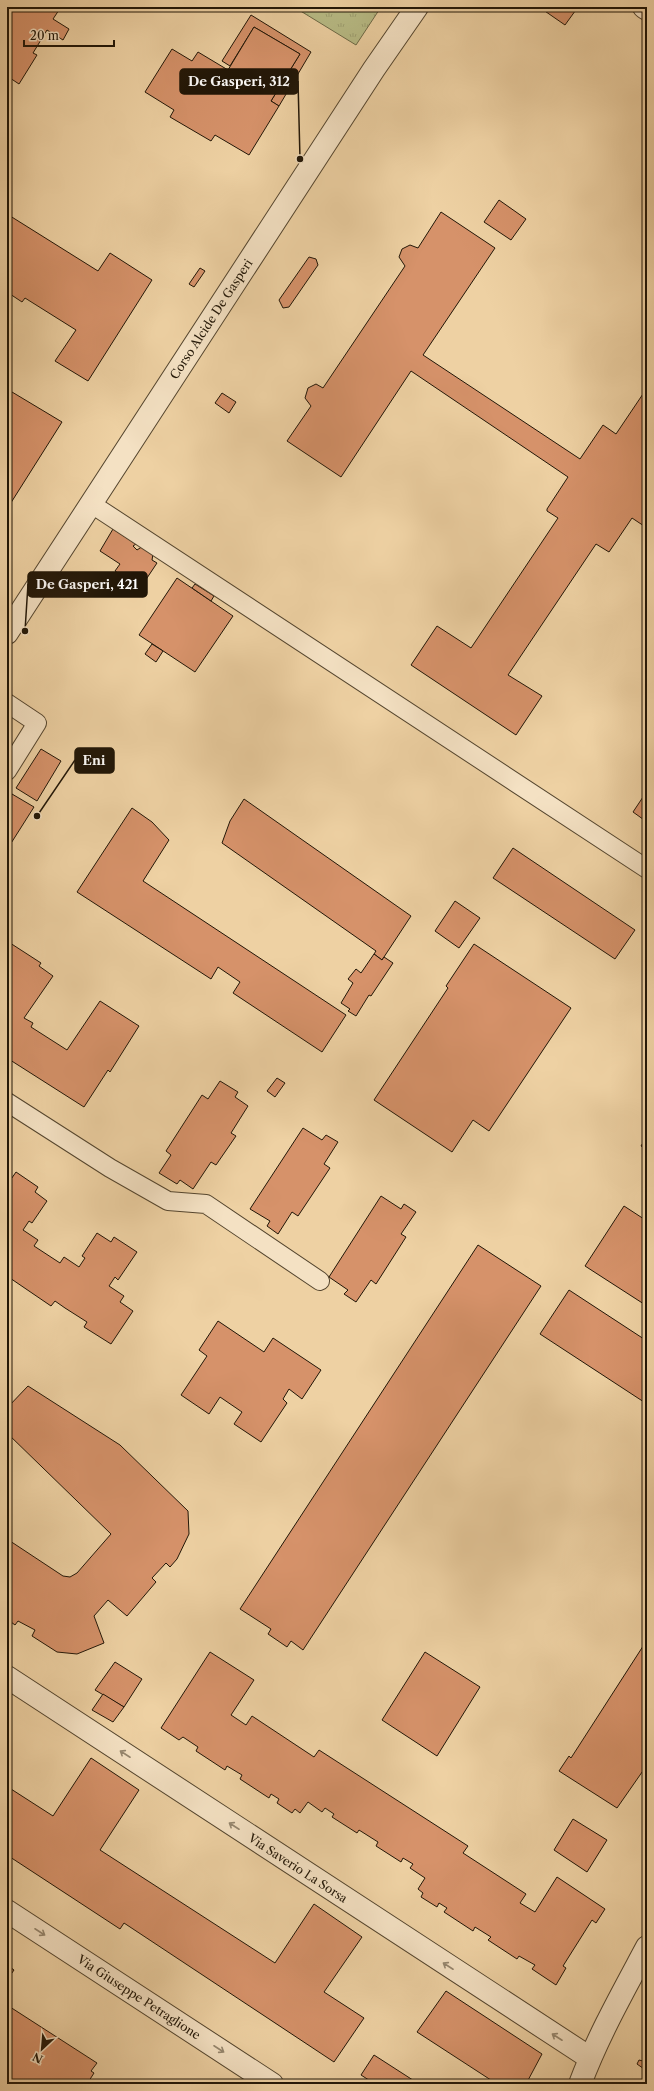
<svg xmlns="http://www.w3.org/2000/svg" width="654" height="2091" viewBox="0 0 654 2091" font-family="'Libre Caslon Text',serif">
<defs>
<pattern id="grass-tufts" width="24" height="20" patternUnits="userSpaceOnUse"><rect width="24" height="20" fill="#b8bc86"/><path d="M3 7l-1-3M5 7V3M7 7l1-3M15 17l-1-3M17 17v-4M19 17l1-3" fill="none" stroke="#9ea172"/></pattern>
</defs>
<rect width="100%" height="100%" fill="#eed1a3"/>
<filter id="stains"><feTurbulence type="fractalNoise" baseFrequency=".005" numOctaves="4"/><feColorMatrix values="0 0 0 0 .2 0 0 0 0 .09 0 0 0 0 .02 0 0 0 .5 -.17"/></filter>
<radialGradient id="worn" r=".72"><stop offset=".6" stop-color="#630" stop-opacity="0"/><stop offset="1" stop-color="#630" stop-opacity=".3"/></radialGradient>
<polygon fill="url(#grass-tufts)" stroke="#6c6946" points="294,7 381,7 356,45"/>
<g fill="#d6926a" stroke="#211607">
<polygon points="7,7 61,7 53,19 69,29 63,40 47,30 33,53 37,55 19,84 7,76"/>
<polygon points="539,7 578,7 565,25"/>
<polygon points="251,15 311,52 279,106 271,101 300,54 254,27 230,66 222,61"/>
<polygon points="254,27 300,54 271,101 279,106 249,155 215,135 211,141 170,117 174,110 145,92 172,49 192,61 198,52 228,70"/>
<polygon points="499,200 526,219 511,240 484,222"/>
<polygon points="441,212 495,248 423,355 580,459 603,425 616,434 647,388 647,495 643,501 647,503 647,528 632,518 609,552 596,544 508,675 542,696 516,735 411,665 437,626 471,648 558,518 547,511 547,509 568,477 411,371 341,477 287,441 311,406 305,398 308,388 316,384 323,388 405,266 399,257 402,249 410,245 418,248"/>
<polygon points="7,214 98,271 110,253 152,280 88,381 55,361 76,330 25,298 22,302 7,292"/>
<polygon points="309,257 316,259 318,265 289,307 283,308 279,300"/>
<polygon points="200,268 205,271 194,287 189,284"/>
<polygon points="7,389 62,422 7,509"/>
<polygon points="222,393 236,402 229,413 215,403"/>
<polygon points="113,529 136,544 133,546 137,550 143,546 153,554 152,560 157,563 141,587 138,586 131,596 112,583 118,573 115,571 120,564 100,551"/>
<polygon points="177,578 233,616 195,672 139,635"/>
<polygon points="195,584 214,596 211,601 192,588"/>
<polygon points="152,644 163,651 156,662 145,654"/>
<polygon points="41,749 61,761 37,801 16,788"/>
<polygon points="7,791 12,794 7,802"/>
<polygon points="647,791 647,822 633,812"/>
<polygon points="12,794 34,807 8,848 7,802"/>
<polygon points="244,799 411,916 382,960 374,954 376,951 222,843 230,821"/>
<polygon points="132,808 152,822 169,840 143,881 346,1015 322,1052 233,993 240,982 218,967 211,979 77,892"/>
<polygon points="513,848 635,930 615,959 493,878"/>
<polygon points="455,901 480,918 459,948 435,931"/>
<polygon points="7,941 41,963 39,966 53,976 24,1018 33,1023 31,1027 67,1050 100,1001 139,1026 110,1072 108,1070 84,1107 7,1058"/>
<polygon points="474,944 571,1008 489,1131 473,1120 452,1152 374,1100 448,988 446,986"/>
<polygon points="374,954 382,960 384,957 393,963 371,996 369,995 356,1016 348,1011 350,1009 341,1003 353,983 348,979 356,969 361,973"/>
<polygon points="277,1078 285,1083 275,1097 267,1091"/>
<polygon points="220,1081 238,1092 235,1097 248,1106 231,1133 236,1136 216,1165 211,1162 193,1189 180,1180 177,1184 159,1173 171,1155 166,1151 202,1095 208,1099"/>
<polygon points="303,1128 322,1140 326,1135 338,1142 324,1164 330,1168 298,1216 292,1212 278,1234 267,1226 270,1221 250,1209"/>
<polygon points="647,1136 647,1149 646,1149 641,1146"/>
<polygon points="16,1172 38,1187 35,1192 47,1201 32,1223 29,1221 23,1230 38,1240 34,1246 60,1263 64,1257 79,1267 85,1258 82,1256 97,1233 111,1242 114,1237 137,1252 118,1280 115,1277 109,1286 124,1296 120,1302 133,1311 111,1344 84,1327 87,1322 65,1308 55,1301 51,1306 7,1276 7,1185"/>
<polygon points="381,1196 401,1209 404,1204 416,1212 401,1234 406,1237 376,1284 371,1280 356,1302 344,1294 348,1290 329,1277"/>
<polygon points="624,1206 647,1221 647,1306 585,1266"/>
<polygon points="478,1245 541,1286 303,1650 291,1641 287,1647 268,1634 271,1629 240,1609"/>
<polygon points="569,1290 647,1341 647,1404 540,1334"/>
<polygon points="218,1321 264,1352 273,1338 321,1370 302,1399 289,1389 283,1399 287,1403 261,1442 234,1424 242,1412 220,1397 209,1414 181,1395 207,1356 199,1350"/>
<polygon points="28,1386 120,1445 188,1511 189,1534 177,1559 170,1567 166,1563 152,1578 156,1582 127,1616 108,1600 94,1616 104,1643 77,1654 57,1652 32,1636 35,1630 18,1621 15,1625 7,1619 7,1539 63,1576 70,1577 77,1573 111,1534 7,1433 7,1408"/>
<polygon points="647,1640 647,1765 617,1808 559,1771 569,1756 571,1758"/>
<polygon points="210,1652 254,1680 231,1715 246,1725 252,1716 314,1757 319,1750 468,1846 463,1853 526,1894 520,1903 535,1912 557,1877 605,1909 596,1923 592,1920 563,1966 566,1968 556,1985 532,1969 535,1965 519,1956 517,1959 488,1940 491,1937 475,1927 473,1931 444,1912 447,1908 439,1903 437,1907 421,1897 423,1893 418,1889 425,1878 410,1868 413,1864 403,1858 401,1862 376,1846 378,1842 359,1830 357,1833 332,1817 334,1814 325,1808 322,1812 308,1802 300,1813 295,1809 292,1813 277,1803 279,1799 271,1794 269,1798 240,1779 242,1775 227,1766 225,1770 196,1751 198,1747 183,1737 179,1740 161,1728"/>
<polygon points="425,1652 480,1687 437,1756 382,1720"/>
<polygon points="115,1662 142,1679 124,1707 95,1690"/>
<polygon points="103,1694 124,1707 113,1722 92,1710"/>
<polygon points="91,1758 139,1790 100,1850 275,1963 314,1904 362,1937 324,1992 364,2018 334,2062 124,1923 120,1929 7,1855 7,1794 11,1789 53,1816"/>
<polygon points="573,1819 607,1840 587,1872 554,1850"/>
<polygon points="7,1965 14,1970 7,1980"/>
<polygon points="446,1991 542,2054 526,2084 497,2084 417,2032"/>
<polygon points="7,2005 97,2063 91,2071 94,2073 87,2084 14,2084 7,2080"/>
<polygon points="374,2055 419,2084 375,2084 361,2075"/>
<polygon points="639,2060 647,2062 647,2071 637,2064"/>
</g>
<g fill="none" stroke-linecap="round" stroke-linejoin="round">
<defs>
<g id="service">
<polyline points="90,503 647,869"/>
<polyline points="7,703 37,723 7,771"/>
<polyline points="7,1102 110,1168 168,1201 206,1204 320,1281"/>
</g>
<g id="minor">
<polyline points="644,7 647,9"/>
<polyline points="7,1677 590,2058"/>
<polyline points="7,1911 272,2084"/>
</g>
<g id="tertiary">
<polyline points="7,633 374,69 417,7"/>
<path d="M 580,2084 C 598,2036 623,1992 647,1947"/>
</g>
</defs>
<use href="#service" stroke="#54452e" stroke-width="20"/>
<use href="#minor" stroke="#54452e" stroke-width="24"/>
<use href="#tertiary" stroke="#54452e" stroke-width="24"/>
<use href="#service" stroke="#f4e1c3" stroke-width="18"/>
<use href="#minor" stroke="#f4e1c3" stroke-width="22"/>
<use href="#tertiary" stroke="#f4e1c3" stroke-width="22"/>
</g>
<defs><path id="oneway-shaft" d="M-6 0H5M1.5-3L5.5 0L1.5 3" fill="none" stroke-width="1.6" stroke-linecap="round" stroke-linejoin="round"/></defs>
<g stroke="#95866e">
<use href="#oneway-shaft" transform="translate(125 1754) rotate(-147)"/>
<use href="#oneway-shaft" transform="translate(234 1826) rotate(-147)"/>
<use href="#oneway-shaft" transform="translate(40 1932) rotate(33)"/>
<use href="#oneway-shaft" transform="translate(448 1966) rotate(-147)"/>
<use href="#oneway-shaft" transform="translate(557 2037) rotate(-147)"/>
<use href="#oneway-shaft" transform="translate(219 2049) rotate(33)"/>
</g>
<g text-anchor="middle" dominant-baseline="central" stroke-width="3" stroke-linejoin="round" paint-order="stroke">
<g font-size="12" fill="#211607" stroke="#f4e1c3">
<text transform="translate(211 319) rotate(-57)">Corso Alcide De Gasperi</text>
<text transform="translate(298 1868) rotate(33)">Via Saverio La Sorsa</text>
<text transform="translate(139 1997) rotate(33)">Via Giuseppe Petraglione</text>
</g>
</g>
<path fill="none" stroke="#211607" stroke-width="1.5" d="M300 159L298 81M25 631L28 584M37 816L75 760"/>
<g fill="#211607" stroke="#f4e1c3" stroke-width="1.5">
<circle cx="300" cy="159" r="4"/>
<circle cx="25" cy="631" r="4"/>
<circle cx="37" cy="816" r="4"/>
</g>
<g fill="#211607" stroke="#211607" stroke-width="1.5">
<rect x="180" y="69" width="118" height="25" rx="4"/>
<rect x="28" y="572" width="119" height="25" rx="4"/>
<rect x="75" y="748" width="39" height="25" rx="4"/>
</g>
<g font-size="13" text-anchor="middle" font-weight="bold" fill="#fff">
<text x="239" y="86">De Gasperi, 312</text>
<text x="87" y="589">De Gasperi, 421</text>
<text x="94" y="765">Eni</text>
</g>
<rect width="654" height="2091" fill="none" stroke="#eed1a3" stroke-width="24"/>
<rect x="8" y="8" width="638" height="2075" fill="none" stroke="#211607" stroke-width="2"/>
<rect x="12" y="12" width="630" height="2067" fill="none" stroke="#211607"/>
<g transform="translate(42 2049) rotate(206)" stroke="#f4e1c3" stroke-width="3" paint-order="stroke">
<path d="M0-3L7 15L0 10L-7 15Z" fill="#211607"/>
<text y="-6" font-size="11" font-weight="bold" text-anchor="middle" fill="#211607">N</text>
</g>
<path d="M24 40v6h90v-6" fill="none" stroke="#211607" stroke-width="2"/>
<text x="30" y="40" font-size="12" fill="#211607" stroke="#f4e1c3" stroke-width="3" paint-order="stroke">20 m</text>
<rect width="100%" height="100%" filter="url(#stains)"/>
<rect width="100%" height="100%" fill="url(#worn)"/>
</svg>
